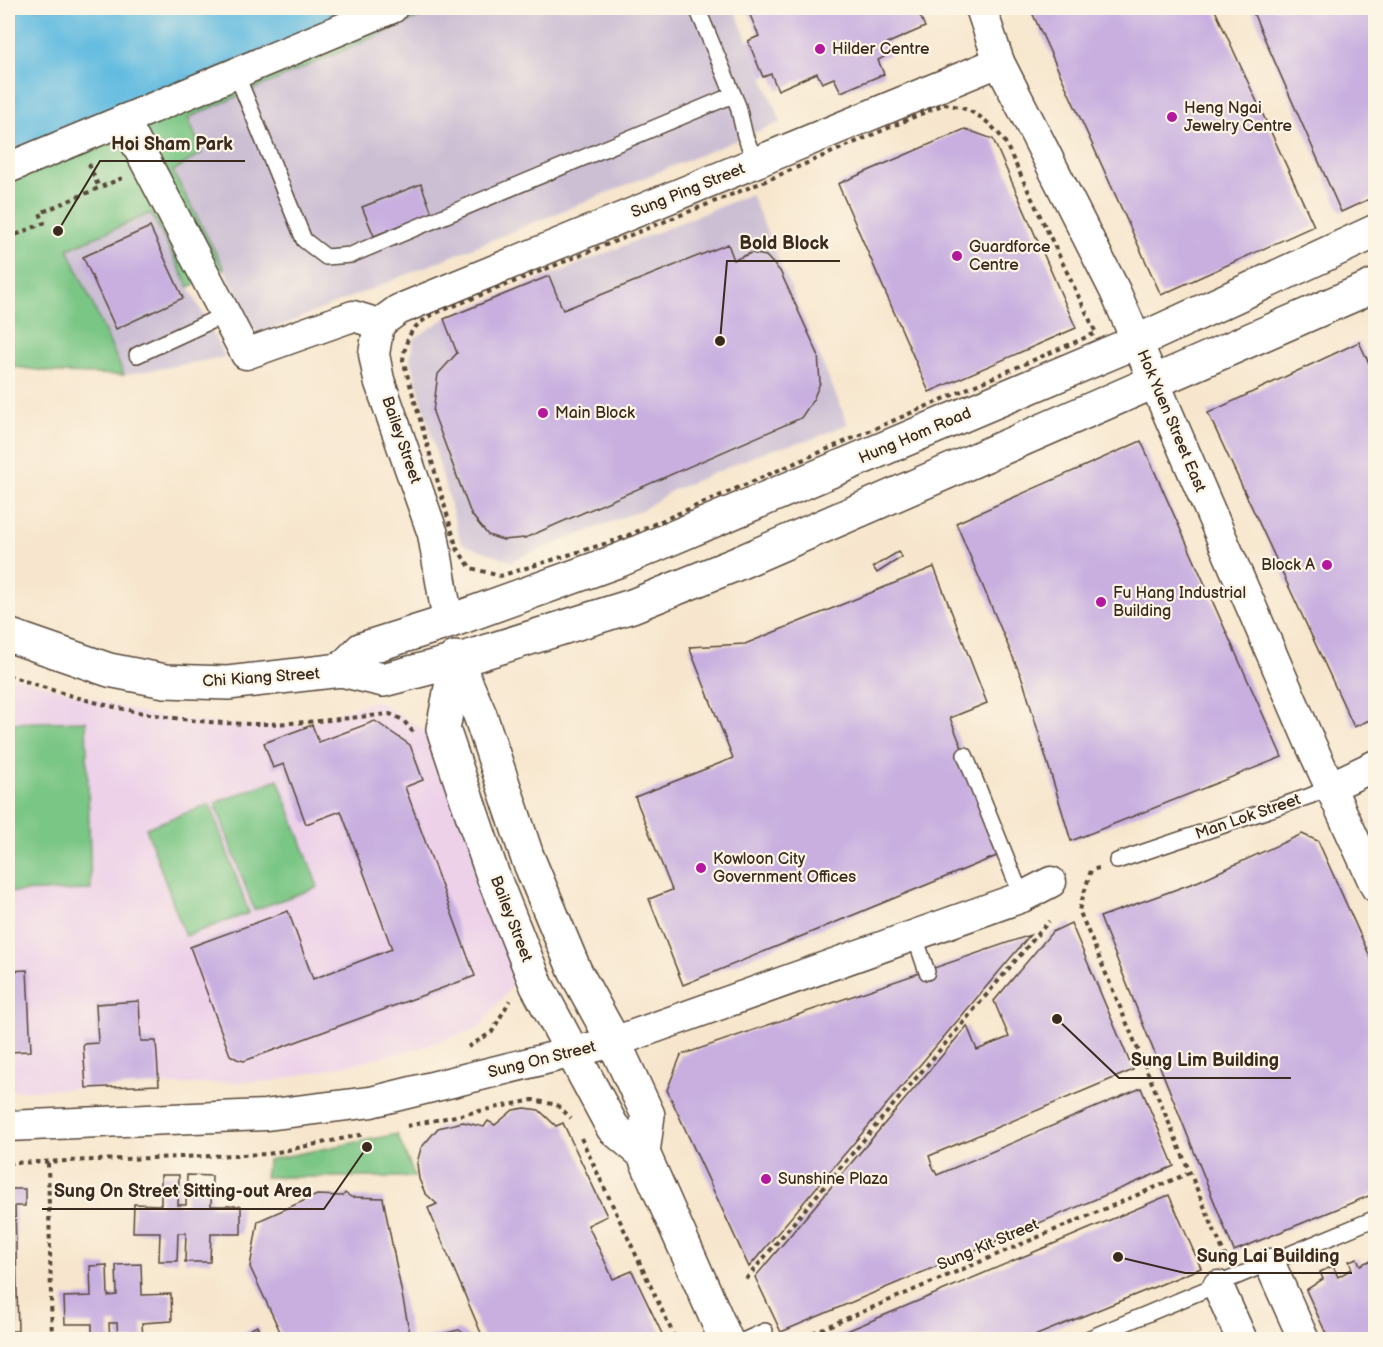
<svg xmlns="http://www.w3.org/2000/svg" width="1383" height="1347" viewBox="0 0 1383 1347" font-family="'Balsamiq Sans',sans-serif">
<rect width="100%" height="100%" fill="#fcf5e5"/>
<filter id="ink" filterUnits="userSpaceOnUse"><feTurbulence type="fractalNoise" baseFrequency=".0167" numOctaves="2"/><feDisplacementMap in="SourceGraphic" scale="12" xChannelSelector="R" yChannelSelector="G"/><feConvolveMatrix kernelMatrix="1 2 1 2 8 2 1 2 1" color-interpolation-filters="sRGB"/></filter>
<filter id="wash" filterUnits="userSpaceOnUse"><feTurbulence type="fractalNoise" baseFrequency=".008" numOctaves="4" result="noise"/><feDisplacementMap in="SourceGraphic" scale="24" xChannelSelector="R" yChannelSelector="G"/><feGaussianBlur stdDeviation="1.35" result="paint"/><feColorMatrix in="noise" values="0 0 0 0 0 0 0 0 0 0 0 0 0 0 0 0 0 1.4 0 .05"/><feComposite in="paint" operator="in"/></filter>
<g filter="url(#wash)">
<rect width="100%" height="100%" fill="#f7e6cd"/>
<polygon fill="#edd1e9" points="8,675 154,716 240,726 304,725 376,700 435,737 525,970 478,1028 417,1049 347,1065 274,1081 8,1091"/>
<g fill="#ccbfd4">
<polygon points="365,8 734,8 781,122 258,335 139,102"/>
<polygon points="751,194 848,424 815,438 766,451 671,491 644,509 511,561 461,543 410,358 414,339 444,319"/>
<polygon points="151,213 225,357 124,375 68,249"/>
</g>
<g fill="#7ac685" stroke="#5a7852" stroke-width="1.5">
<polygon points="365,8 441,8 188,118 202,153 173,171 224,269 189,287 151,213 68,249 124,375 61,373 8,366 8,156"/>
<polygon points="86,721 91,890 8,892 8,723"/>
<polygon points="278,779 318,887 254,910 215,803"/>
<polygon points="210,804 249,913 185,936 146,828"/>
<polygon points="397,1134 415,1177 265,1177 268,1160"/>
</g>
<polygon fill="#63bce0" stroke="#4f737f" stroke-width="1.5" points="8,8 365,8 8,156"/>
<g id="blocks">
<g fill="#c8afe0">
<polygon points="747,8 927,8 918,11 925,27 886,44 890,54 878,60 884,74 841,92 834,78 822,83 817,73 778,90 771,74 763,77 748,41 759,36"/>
<polygon points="1030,8 1214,8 1314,226 1161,295"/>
<polygon points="1251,8 1376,8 1376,196 1341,212"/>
<polygon points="965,129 993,139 1076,328 929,392 838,184"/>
<polygon points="421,184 432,213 374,236 362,207"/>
<polygon points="150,227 183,298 116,329 83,257"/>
<polygon points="728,244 734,260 751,253 766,256 780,271 818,354 820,383 813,400 801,418 525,538 503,540 488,535 471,514 433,412 438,374 457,353 444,319 549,276 563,310"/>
<polygon points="1359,342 1376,378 1376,717 1354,727 1208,413"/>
<polygon points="1141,441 1282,757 1071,841 1023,681 956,523"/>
<polygon points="898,552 902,557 877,573 873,567"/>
<polygon points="934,567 987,703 950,718 1004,853 683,985 649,899 672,890 635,797 733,758 689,647 745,644"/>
<polygon points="375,721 410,745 423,780 405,787 475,976 244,1061 237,1059 230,1055 190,947 288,911 313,979 392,949 341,811 306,824 284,764 273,768 264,743 312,725 319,742"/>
<polygon points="1302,834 1318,841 1376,970 1376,1193 1234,1251 1100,917 1199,881"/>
<polygon points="1071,923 1133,1070 929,1156 932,1165 937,1175 1141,1088 1174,1166 781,1332 755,1277 967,1026 977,1050 1009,1037 994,1001 1052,932"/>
<polygon points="1030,935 749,1267 667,1090 681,1055"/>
<polygon points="27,970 31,1051 8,1052 8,971"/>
<polygon points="139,1001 141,1041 156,1041 159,1085 86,1088 83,1044 98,1043 96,1004"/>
<polygon points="525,1108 539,1110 556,1126 563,1123 607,1216 588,1225 613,1279 632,1271 665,1340 484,1340 428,1208 437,1204 425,1193 419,1179 417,1163 421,1148 438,1128 463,1122 484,1127 488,1121 495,1125 513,1110"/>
<polygon points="161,1175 179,1175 178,1205 186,1205 187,1175 212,1176 211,1206 241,1206 241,1234 211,1234 210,1262 185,1262 186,1233 178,1233 177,1261 159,1261 160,1232 133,1232 134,1204 161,1205"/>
<polygon points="8,1189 25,1189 25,1206 15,1206 18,1331 8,1331"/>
<polygon points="345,1193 351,1197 383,1198 411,1340 284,1340 250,1267 258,1221 317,1195 343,1196"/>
<polygon points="1169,1195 1201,1268 1027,1339 828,1339"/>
<polygon points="1357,1258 1360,1265 1376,1258 1376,1336 1369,1340 1329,1340 1306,1290 1323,1279 1320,1272 1333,1266 1338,1277 1352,1269 1349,1261"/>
<polygon points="141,1264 142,1295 171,1294 172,1321 142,1323 143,1340 118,1340 117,1323 109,1323 110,1340 92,1340 92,1324 65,1324 64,1297 91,1296 90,1266 107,1265 108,1296 117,1295 116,1265"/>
<polygon points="257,1326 263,1340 229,1340"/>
<polygon points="459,1330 474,1340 420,1340 420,1339"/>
</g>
</g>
</g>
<g filter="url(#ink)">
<use href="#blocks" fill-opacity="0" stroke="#574638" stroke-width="1.5"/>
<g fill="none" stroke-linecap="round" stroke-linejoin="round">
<defs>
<g id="lane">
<polyline points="697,8 738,106 745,136 756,163"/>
<polyline points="236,73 304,240 326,257 351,255 733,95"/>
<polyline points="137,355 226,314"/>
<polyline points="965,755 1022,897"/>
<polyline points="1117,861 1310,796 1330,787"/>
<polyline points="914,934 927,972"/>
<polyline points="745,1340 765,1331"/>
<polyline points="1085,1340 1376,1218"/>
</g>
<g id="street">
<polyline points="981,8 999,62 1115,291 1311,745 1376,887"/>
<polyline points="124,120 392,8"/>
<polyline points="8,168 124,120 246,354 353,316 379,324"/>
<polyline points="379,324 398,310 999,62"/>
<polyline points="379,324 374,354 379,380 433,534 448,622"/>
<polyline points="1330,787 1376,765"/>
<polyline points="8,1126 265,1115 371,1102 614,1042 1022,897 1051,882"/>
<polyline points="1270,1264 1304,1340"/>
<polyline points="1218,1286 1242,1340"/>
</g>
<g id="secondary">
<polyline points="8,635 109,670 165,681 228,683 341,670 383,680 456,661 632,606 734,565 1376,285"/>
<polyline points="455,658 480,715 527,856 575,971 614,1042 648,1115 643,1153"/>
<polyline points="456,661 443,729 493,876 537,986 613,1128 643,1153 726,1340"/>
<polyline points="341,670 362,649 448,622 620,560 1136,342 1376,231"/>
</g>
</defs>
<use href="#lane" stroke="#574638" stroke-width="18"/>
<use href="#street" stroke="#574638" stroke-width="33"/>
<use href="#secondary" stroke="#574638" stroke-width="36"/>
<g stroke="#574638" stroke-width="4" stroke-dasharray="4.5 4.5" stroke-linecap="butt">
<path d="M 944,104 C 972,108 987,119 1004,140 L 1096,333 L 617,540 L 500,576 L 471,568 L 457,549 L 403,360 C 407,333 412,326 436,313 L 763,182 Z"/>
<polyline points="89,164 99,188"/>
<polyline points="8,238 44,223 40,213 122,178"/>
<path d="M 8,675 C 87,704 172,724 258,724 C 302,724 346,718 390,714 L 403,720 L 413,732"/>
<polyline points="1099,868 1091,870 1079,910 1226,1258"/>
<polyline points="468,1047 492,1032 510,1000"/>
<polyline points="407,1126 533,1100 557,1105 571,1118"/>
<polyline points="581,1138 676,1340"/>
<polyline points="8,1163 268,1154 365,1134"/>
<polyline points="48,1163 52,1340"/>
<polyline points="746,1279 1049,921"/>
<polyline points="796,1340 1189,1173"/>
</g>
<use href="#lane" stroke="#fff" stroke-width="15"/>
<use href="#street" stroke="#fff" stroke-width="30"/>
<use href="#secondary" stroke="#fff" stroke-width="33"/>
</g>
</g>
<g fill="#b5179e" stroke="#fcf5e5" stroke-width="2">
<circle cx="820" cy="49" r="6"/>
<circle cx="1172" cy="117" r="6"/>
<circle cx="957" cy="256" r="6"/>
<circle cx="543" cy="413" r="6"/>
<circle cx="1327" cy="565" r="6"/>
<circle cx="1101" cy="602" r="6"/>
<circle cx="701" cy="868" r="6"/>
<circle cx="766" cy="1179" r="6"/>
</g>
<g text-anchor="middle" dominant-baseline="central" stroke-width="4.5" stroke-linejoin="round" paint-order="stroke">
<g font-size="16" fill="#3b2a1e" stroke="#fcf5e5" text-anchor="start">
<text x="832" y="49">Hilder Centre</text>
<text x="1184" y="108">Heng Ngai<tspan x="1184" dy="18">Jewelry Centre</tspan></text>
<text x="969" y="247">Guardforce<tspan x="969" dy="18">Centre</tspan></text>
<text x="555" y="413">Main Block</text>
<text x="1315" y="565" text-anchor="end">Block A</text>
<text x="1113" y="593">Fu Hang Industrial<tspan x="1113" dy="18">Building</tspan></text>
<text x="713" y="859">Kowloon City<tspan x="713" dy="18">Government Offices</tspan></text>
<text x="778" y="1179">Sunshine Plaza</text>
</g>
<g font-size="16" fill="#3b2a1e" stroke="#fcf5e5">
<text transform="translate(688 191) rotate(-22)">Sung Ping Street</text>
<text transform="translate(1171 421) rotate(67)">Hok Yuen Street East</text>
<text transform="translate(915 436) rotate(-23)">Hung Hom Road</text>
<text transform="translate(401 440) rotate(71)">Bailey Street</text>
<text transform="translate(261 678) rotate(-4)">Chi Kiang Street</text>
<text transform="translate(1248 817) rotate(-19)">Man Lok Street</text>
<text transform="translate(511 919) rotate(69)">Bailey Street</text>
<text transform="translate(542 1060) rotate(-14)">Sung On Street</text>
<text transform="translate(988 1245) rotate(-23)">Sung Kit Street</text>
</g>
</g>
<path fill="none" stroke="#3b2a1e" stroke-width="2" d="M58 231L100 161H245M720 341L727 261H840M1057 1019L1119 1078H1291M367 1147L324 1209H42M1118 1257L1185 1273H1352"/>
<g fill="#3b2a1e" stroke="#fcf5e5" stroke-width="2">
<circle cx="58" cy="231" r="6"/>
<circle cx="720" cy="341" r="6"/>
<circle cx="1057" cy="1019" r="6"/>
<circle cx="367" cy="1147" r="6"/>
<circle cx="1118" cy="1257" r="6"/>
</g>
<g font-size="18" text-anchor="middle" font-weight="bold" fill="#3b2a1e" stroke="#fcf5e5" stroke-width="4.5" stroke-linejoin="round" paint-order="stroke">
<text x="172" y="150">Hoi Sham Park</text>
<text x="784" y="249">Bold Block</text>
<text x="1205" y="1066">Sung Lim Building</text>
<text x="183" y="1197">Sung On Street Sitting-out Area</text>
<text x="1268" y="1262">Sung Lai Building</text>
</g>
<rect width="1383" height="1347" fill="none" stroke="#fcf5e5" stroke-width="30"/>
</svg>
